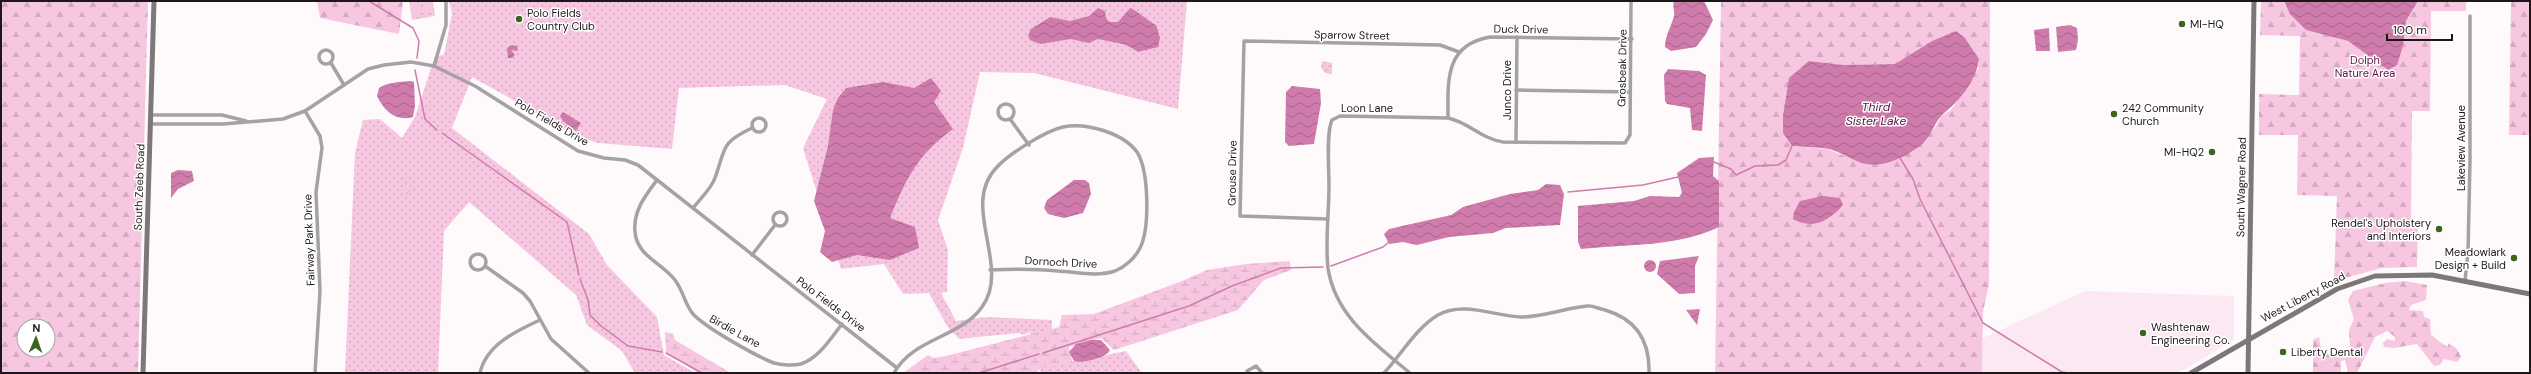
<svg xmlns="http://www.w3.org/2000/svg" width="2531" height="374" viewBox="0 0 2531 374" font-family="'DM Sans',sans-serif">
<defs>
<pattern id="grass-dots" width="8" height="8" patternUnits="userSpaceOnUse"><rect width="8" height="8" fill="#f7c7e1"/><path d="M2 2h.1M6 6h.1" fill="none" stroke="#d3aac0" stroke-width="1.8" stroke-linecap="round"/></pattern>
<pattern id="forest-firs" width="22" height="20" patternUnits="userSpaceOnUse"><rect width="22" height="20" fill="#f7c7e1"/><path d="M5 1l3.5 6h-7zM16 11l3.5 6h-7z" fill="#d3aac0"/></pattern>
<pattern id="wetland-marsh" width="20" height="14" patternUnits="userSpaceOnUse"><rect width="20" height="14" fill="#f7c7e1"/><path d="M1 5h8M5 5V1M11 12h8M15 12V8" fill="none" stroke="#d3aac0"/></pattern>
<pattern id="garden-furrows" width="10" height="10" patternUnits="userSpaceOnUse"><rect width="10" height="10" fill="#f7c7e1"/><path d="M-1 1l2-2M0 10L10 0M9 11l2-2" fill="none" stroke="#d3aac0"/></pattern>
<pattern id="water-waves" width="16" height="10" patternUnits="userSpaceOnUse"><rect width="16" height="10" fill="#cf7cac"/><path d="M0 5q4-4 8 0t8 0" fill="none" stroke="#a7658b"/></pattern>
</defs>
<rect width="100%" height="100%" fill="#fefafc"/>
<polygon fill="#fbe8f2" points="2085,291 2234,296 2234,340 2178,373 1982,373 1983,338"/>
<g fill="url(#grass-dots)">
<polygon points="409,1 433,1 435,16 412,20"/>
<polygon points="449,1 1187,1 1178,109 1034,73 980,72 963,148 938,220 948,250 947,292 941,293 956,321 987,317 1052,320 1051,366 1126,351 1142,373 1041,373 1030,332 1024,335 1019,333 959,339 947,326 929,293 903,294 884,264 841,269 803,148 827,99 785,85 679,88 672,149 598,143 577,136 472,77 452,128 589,234 607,265 657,317 664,355 695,373 635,373 622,351 587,325 576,295 469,202 444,231 438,373 345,373 355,153 363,120 380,119 402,138 415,117 435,56 444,55 452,14"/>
<polygon points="1322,61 1332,63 1332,74 1325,73 1321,68"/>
</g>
<g fill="url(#forest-firs)" fill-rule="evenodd">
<path d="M 1,1 L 148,1 L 138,373 L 1,373 ZM 24,326 L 48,326 L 48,350 L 24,350 Z"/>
<polygon points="317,1 403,1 399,34 320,18"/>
<path d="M 1721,1 L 1990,1 L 1989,284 L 1983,312 L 1982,373 L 1715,373 ZM 1965,38 L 1979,59 L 1978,69 L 1951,110 L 1941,116 L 1935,128 L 1860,162 L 1827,149 L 1792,146 L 1809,61 L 1844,65 L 1895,64 L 1932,41 Z"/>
<polygon points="2261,1 2284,1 2285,5 2306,30 2348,41 2388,70 2403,46 2406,21 2418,1 2530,1 2530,135 2509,135 2511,2 2466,1 2466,11 2431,11 2430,111 2412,111 2411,221 2418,222 2417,267 2382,268 2334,281 2337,196 2297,195 2298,135 2259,135 2259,94 2299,95 2300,36 2260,35"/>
<polygon points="2405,281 2427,285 2426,300 2411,305 2409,310 2423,311 2424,317 2430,319 2431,335 2447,347 2449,343 2457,349 2461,357 2457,362 2444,359 2440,365 2434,366 2417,344 2394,348 2384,347 2383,343 2387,339 2395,341 2395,337 2387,331 2375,337 2357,373 2348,373 2345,360 2341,361 2341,373 2313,373 2313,340 2319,337 2322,353 2342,358 2350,349 2349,330 2354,319 2348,300 2353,291 2385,283"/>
</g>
<g fill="url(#wetland-marsh)">
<polygon points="1290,261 1291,270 1264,280 1238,310 1114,350 1101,338 1069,347 1073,364 1043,367 1035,373 903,373 928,355 934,358 946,356 1059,327 1062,315 1094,314 1182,281 1207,270 1246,264"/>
<polygon points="665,332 673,334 675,340 731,373 698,373 666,352"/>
</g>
<polygon fill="url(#garden-furrows)" points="406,181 410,182 409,194 404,193"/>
<g fill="#f7c7e1">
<polygon points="411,1 418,1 421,14 413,15"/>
<polygon points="423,1 431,1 432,12 425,14"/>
</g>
<g fill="url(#water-waves)">
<path d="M 1674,1 L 1704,1 L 1713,20 L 1706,34 L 1696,47 L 1671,51 L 1665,47 C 1665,36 1671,27 1674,16 C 1675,10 1672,7 1674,1 Z"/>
<polygon points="2284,1 2418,1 2406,21 2403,46 2397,65 2388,70 2348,41 2306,30 2290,14"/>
<path d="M 1098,8 L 1105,11 L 1106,18 L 1109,22 L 1118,22 L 1130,8 C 1133,8 1150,22 1156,25 L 1160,38 L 1158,47 L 1138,52 L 1127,45 L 1098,39 L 1089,43 L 1071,39 L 1040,44 L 1030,40 L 1028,36 L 1031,29 L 1050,17 L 1070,21 L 1089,16 Z"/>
<polygon points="2070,25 2077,28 2078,40 2076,50 2058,52 2056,27"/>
<polygon points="2049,28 2050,51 2036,51 2034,30"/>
<path d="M 1956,31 L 1965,38 L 1979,59 C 1976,82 1959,101 1942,115 C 1934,123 1931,137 1921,145 C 1904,158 1881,170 1859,162 C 1849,158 1840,152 1829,149 C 1817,147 1804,147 1792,146 L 1783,133 L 1783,116 L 1789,78 L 1809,61 L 1844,65 L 1895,64 L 1932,41 Z"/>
<polygon points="512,45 517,46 518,51 511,50 515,55 512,58 508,58 507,48"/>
<polygon points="1668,69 1699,71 1706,75 1702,131 1692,130 1690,108 1667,104 1665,101 1664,75"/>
<path d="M 931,78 L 941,91 L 934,102 L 953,129 C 917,155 906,179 890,218 L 915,227 L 919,248 L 890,260 L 857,255 L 832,262 L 820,252 L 825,231 L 814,201 L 828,146 L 833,110 L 838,98 L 846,88 L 883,82 L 914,88 Z"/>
<path d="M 411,81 L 414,82 L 415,106 L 413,117 C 396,122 384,111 377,96 L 379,88 C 388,82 400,82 411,81 Z"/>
<polygon points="1292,86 1320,89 1321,103 1314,144 1289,146 1285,142 1286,92"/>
<polygon points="563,112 581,123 576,131 563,121 560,116"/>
<path d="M 1714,157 L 1713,176 L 1719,181 L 1719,227 C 1677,247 1627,244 1581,249 L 1578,242 L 1578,206 L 1634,201 L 1650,196 L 1679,197 L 1682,193 L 1677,173 L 1699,158 Z"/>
<polygon points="178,170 192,171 194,181 178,189 171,198 171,173"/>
<polygon points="1074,180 1085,180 1089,183 1091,194 1083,213 1064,218 1048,214 1044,208 1047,200"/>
<polygon points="1546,184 1560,185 1564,194 1560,225 1506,228 1493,233 1449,237 1417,245 1403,242 1389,244 1384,234 1389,229 1451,215 1463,207 1510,194 1538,190"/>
<path d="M 1823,196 L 1840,198 L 1843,205 C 1829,221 1813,230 1793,219 L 1794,212 L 1800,201 Z"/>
<polygon points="1699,256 1695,266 1695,293 1679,294 1657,274 1660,261"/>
<circle cx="1650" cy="266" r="6"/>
<polygon points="1700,309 1697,325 1686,310"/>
<path d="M 1091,340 L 1101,340 L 1110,350 C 1106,358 1082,364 1074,361 L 1069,352 L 1076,344 Z"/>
</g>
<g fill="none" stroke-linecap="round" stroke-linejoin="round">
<g stroke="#cf7cac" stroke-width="1.5">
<polyline points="369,1 413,28 419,41 417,58"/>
<polyline points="415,70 425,119 437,130"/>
<polyline points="442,133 567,222 579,275"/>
<polyline points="1900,158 1913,179 1920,199 1983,323 2062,372 2069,373"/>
<polyline points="1714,162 1731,169 1736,175 1755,166 1778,165 1786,160 1792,146"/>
<polyline points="1568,192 1643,185 1678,177"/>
<polyline points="1331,266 1383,247 1389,242"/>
<polyline points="580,279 588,300 590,315 601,326 628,346 662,352"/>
<polyline points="666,353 702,373"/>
<polyline points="1043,353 1189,306 1232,286 1281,268 1323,267"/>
<polyline points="979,373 1039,354"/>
</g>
<g stroke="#a6a1a4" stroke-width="3.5">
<circle cx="326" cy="57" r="7"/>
<polyline points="331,63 344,85"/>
<polyline points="434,66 446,25 446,1"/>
<polyline points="1516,90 1630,92"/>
<circle cx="1006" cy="112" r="8"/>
<polyline points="305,111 320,136 322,148 316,192 320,291 315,373"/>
<polyline points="151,115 222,115 246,121"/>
<circle cx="759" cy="125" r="7"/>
<path d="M 1448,118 C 1448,82 1444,45 1490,37 L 1632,39"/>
<polyline points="1010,119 1029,145"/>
<polyline points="151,124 223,124 283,119 305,111 368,69 384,65 411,62 434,66 475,86 578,151 604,158 625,160 638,165 897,368"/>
<polyline points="1516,142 1517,37"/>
<path d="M 657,180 C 645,196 633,211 635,232 C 637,256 662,263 675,280 C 683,290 685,305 693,314 C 706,328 756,356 774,363 C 781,365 793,366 801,364 C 819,358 831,338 842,324"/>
<path d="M 693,208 C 700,199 711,189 715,178 C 726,148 720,143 752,128"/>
<circle cx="780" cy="219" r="7"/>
<polyline points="1328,219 1240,216 1244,41 1440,45 1459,52"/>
<circle cx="478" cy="262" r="8"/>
<polyline points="752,255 775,225"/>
<polyline points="485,266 523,293 530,301 551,339 589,373"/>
<polyline points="2465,281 2468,252 2470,161 2470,16"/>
<path d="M 480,373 C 486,345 516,331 540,320"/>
<path d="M 894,373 C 913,338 960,338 982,307 C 1012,266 959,206 997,167 C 1009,154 1045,131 1063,127 C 1086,122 1123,133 1137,152 C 1149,171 1150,228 1140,248 C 1135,258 1125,267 1115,271 C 1098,277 1076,272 1058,271 C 1036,269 1013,269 990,270"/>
<polyline points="1248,373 1247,371 1256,366 1262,373"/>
<path d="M 1384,373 C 1401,355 1416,328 1438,315 C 1463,301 1494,316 1521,317 C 1544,317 1565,308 1587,306 C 1592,305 1599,309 1605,310 C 1636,319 1650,340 1649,373"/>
<path d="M 1410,373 C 1375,344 1335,316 1328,268 C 1325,242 1329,212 1329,186 C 1329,169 1326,133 1332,120 L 1340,116 L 1448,118 C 1468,122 1482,139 1503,142 L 1625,143 L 1630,135 L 1631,1"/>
</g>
<g stroke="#7e777a" stroke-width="5">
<polyline points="143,373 154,1"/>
<polyline points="2191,373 2337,289 2375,276 2432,275 2530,294"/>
<polyline points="2248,373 2254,1"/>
</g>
</g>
<g fill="#3c6420" stroke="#fff" stroke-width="1.5">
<circle cx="519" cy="19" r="4"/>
<circle cx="2182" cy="24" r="4"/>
<circle cx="2114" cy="114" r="4"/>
<circle cx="2212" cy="152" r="4"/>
<circle cx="2439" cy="229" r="4"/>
<circle cx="2514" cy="258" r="4"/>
<circle cx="2143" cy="333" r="4"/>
<circle cx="2283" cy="352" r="4"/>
</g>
<g text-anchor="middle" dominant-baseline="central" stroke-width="3" stroke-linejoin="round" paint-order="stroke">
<g font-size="11" fill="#1c181a" stroke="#fff" text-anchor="start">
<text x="527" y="13">Polo Fields<tspan x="527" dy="13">Country Club</tspan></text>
<text x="2190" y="24">MI-HQ</text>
<text x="2122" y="108">242 Community<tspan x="2122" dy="13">Church</tspan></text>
<text x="2204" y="152" text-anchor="end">MI-HQ2</text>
<text x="2431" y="223" text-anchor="end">Rendel's Upholstery<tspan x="2431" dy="13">and Interiors</tspan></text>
<text x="2506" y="252" text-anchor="end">Meadowlark<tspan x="2506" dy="13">Design + Build</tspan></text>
<text x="2151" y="327">Washtenaw<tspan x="2151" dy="13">Engineering Co.</tspan></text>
<text x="2291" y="352">Liberty Dental</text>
</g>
<g font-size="11" fill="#1c181a" stroke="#fff">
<text transform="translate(1521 29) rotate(1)">Duck Drive</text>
<text transform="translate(1352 35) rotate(1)">Sparrow Street</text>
<text transform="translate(1622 68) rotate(-89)">Grosbeak Drive</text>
<text transform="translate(1507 90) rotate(-90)">Junco Drive</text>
<text x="1367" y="108">Loon Lane</text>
<text transform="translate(552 122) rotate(30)">Polo Fields Drive</text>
<text transform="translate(2461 148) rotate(-90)">Lakeview Avenue</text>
<text transform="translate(1232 173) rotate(-89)">Grouse Drive</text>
<text transform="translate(139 187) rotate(-88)">South Zeeb Road</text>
<text transform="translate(2241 187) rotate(-89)">South Wagner Road</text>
<text transform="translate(309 240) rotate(-92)">Fairway Park Drive</text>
<text transform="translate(1061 262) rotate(3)">Dornoch Drive</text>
<text transform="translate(2303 297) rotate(-28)">West Liberty Road</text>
<text transform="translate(831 304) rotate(37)">Polo Fields Drive</text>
<text transform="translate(735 331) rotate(29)">Birdie Lane</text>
</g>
<g font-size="11" fill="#5e1344" stroke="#fff">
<text x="2365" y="60">Dolph<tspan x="2365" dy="13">Nature Area</tspan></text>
</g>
<g font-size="12" font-style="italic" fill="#5a0f41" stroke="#fff">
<text x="1876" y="107">Third<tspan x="1876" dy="14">Sister Lake</tspan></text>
</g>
</g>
<rect width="2531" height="374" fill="none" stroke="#1c181a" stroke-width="4"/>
<g transform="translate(36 338) rotate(2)"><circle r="19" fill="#ffffff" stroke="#a4a3a3"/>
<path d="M0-3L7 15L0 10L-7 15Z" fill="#3c6420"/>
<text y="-6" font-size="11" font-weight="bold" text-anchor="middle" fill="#1c181a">N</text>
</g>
<path d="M2387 34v6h65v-6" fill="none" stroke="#1c181a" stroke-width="2"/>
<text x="2393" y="34" font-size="12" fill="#1c181a" stroke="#ffffff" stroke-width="3" paint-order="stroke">100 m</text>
</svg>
